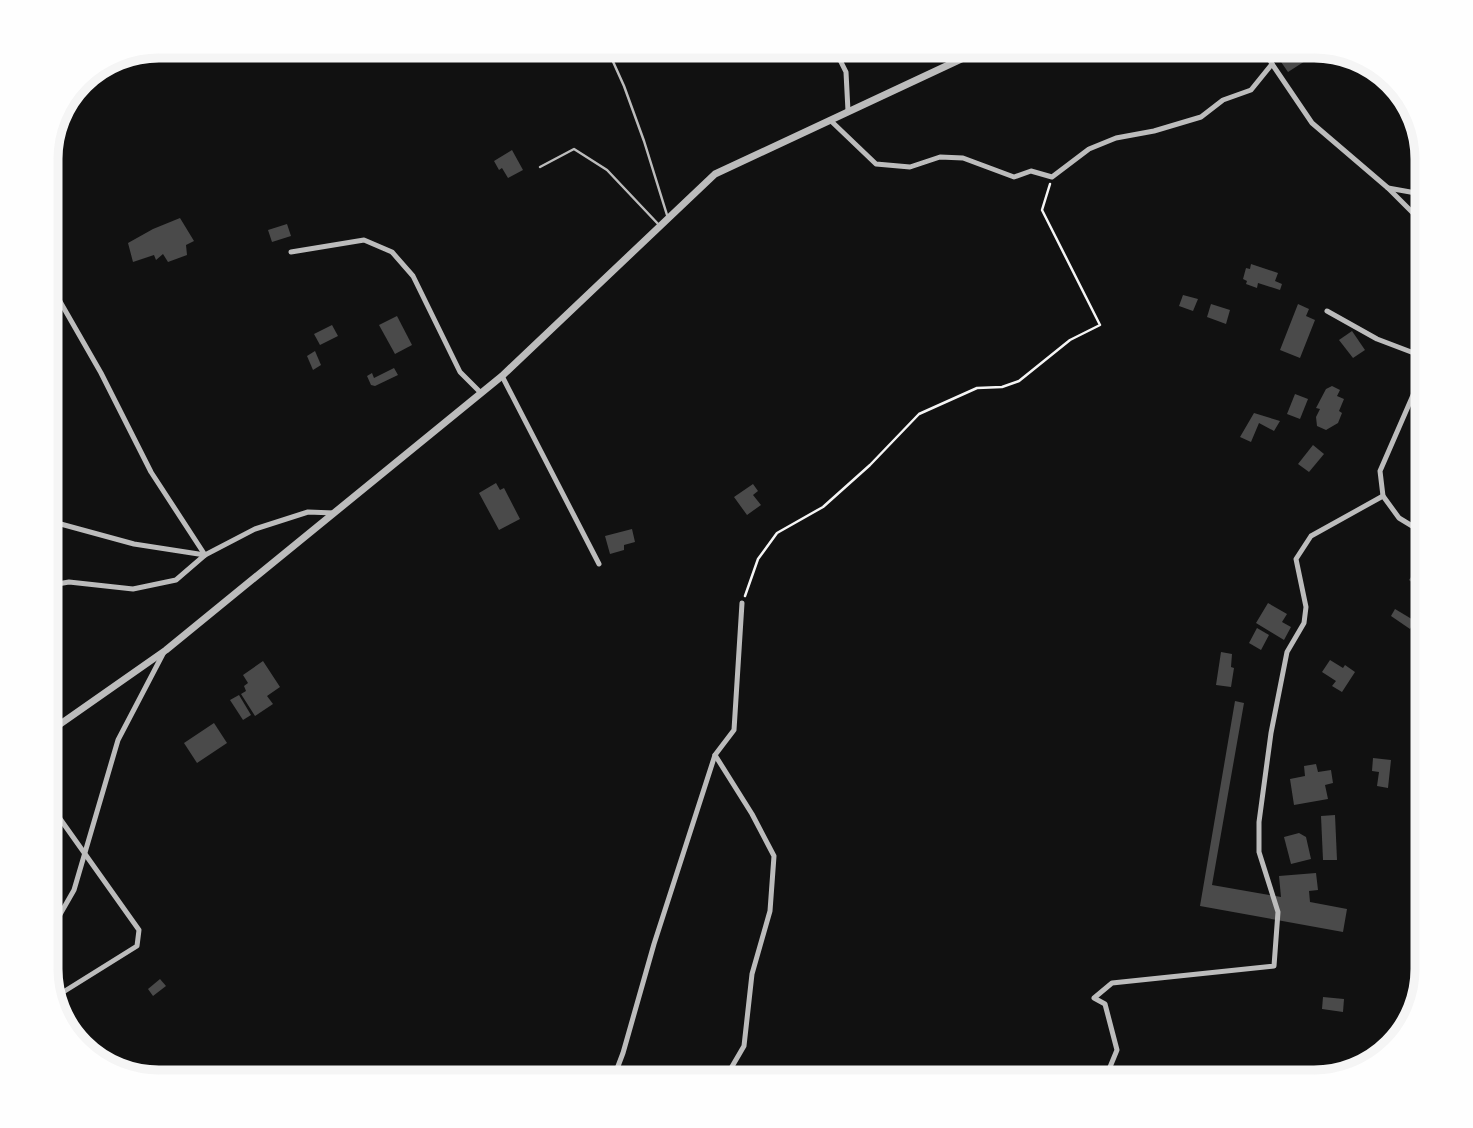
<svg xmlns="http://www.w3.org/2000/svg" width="1473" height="1128" viewBox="0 0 1473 1128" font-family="Lora,serif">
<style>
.building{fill:#4a4a4a}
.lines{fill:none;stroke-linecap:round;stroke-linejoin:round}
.path{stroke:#f5f5f5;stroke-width:2.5}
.service{stroke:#bcbcbc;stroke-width:2.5}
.minor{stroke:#bcbcbc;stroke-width:5}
.tertiary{stroke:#bcbcbc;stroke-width:7}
.rim{fill:none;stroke:#f5f5f5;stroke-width:9}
</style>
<rect width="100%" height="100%" fill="#111"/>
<!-- building -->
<g class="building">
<path d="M1270,46H1288L1291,50L1299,46H1314L1324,49L1288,72Z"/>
<path d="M512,150L523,170L508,178L502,168L499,170L494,161Z"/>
<path d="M180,218L194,241L186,245L187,255L168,262L163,254L156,260L154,255L133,262L128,243L153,229Z"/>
<path d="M287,224L291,236L272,242L268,230Z"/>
<path d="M1251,264L1278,273L1275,281L1282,284L1280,290L1258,283L1257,288L1246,284L1247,281L1243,279L1246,268L1250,269Z"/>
<path d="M1183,295L1198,299L1193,311L1179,306Z"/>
<path d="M1211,304L1230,310L1226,324L1207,317Z"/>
<path d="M1298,304L1309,309L1306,316L1315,320L1300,358L1280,350Z"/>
<path d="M397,316L412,345L395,354L379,325Z"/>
<path d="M332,325L338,336L320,345L314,334Z"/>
<path d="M1352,331L1365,350L1353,358L1339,340Z"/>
<path d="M315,351L321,365L313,370L307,356Z"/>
<path d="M394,368L398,375L375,386L371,385L367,376L372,373L374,378Z"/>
<path d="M1332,386L1340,390L1337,396L1344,399L1339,411L1342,413L1338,423L1326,430L1317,426L1316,417L1320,409L1316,408L1326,389Z"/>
<path d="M1295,394L1308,399L1300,419L1287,414Z"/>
<path d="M1254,413L1280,421L1274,431L1259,423L1251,442L1240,437Z"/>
<path d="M1313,445L1324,454L1309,472L1298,464Z"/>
<path d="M496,483L500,490L504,488L520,519L499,530L479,493Z"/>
<path d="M753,484L758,491L753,495L761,505L747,515L734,497Z"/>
<path d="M632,529L635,542L624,545V550L610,554L605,536Z"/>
<path d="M1420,564L1427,570V594L1409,580Z"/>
<path d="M1268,603L1287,614L1282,622L1291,627L1284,640L1256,623Z"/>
<path d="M1395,609L1415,621L1410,629L1391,616Z"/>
<path d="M1257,628L1269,635L1261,650L1249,643Z"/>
<path d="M1221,652L1232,654L1231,667L1234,668L1231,687L1216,685Z"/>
<path d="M1330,660L1343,668L1345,665L1355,672L1342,692L1332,686L1336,681L1322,672Z"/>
<path d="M263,661L280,687L267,696L273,704L255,716L241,694L246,691L244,686L248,683L243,675Z"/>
<path d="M239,695L251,715L243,720L230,700Z"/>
<path d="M1235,701L1244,703L1212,885L1281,897L1279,876L1316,873L1318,890L1309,891L1310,902L1347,909L1343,932L1200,906Z"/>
<path d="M214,723L227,743L197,763L184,743Z"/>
<path d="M1373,758L1391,760L1388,788L1377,786L1379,772L1372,771Z"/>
<path d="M1316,764L1318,772L1331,770L1333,783L1325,785L1328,799L1294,805L1290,779L1305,776L1304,766Z"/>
<path d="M1335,815L1337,860H1323L1321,816Z"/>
<path d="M1299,833L1306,837L1311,859L1291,864L1284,837Z"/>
<path d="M160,979L166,986L153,996L148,989Z"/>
<path d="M1323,997L1344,999L1343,1012L1322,1009Z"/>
<path d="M71,1016L81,1032L72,1037L60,1023Z"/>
</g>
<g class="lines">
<!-- path -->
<path class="path" d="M745,596L758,559L777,533L823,507L870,465L919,414L977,388L1002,387L1019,381L1070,340L1100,325L1042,210L1050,184"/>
<!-- service -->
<g class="service">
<path d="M606,46L624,86L644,141L667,215"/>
<path d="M540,167L574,149L607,170L660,226"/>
</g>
<!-- minor -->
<g class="minor">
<path d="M833,46L846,72L848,111"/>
<path d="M1262,46L1272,64L1312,123L1388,188L1427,227"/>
<path d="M830,120L876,164L910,167L940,157L963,158L1014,177L1031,171L1052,177L1089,149L1116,138L1154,131L1201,117L1223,100L1251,90L1272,64"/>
<path d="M1388,188L1427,195"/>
<path d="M291,252L364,240L392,252L413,276L460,372L480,392"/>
<path d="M1327,311L1377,339L1427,358"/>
<path d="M1427,363L1380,471L1383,496L1399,518L1427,535"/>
<path d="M502,376L599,564"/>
<path d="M46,520L134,544L205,555L255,529L308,512L334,513"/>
<path d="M46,586L69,582L133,589L176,580L205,555L151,472L101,373L46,277"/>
<path d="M715,755L752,814L774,856L770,911L752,974L744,1046L723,1082"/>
<path d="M46,799L139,930L137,946L52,999"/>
<path d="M46,939L74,890L118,740L164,652"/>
<path d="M612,1082L623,1053L654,944L715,755L734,730L742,603"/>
<path d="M1094,1082L1110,1067L1117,1050L1105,1004L1094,998L1112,983L1274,966L1278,912L1259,852V822L1271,733L1287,652L1304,623L1306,607L1296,559L1311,536L1383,496"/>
</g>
<!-- tertiary -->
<path class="tertiary" d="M46,734L166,650L502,376L715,174L989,46"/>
</g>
<!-- crop -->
<path d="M0 0H1473V1128H0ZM159 58H1314A101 101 0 0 1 1415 159V969A101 101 0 0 1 1314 1070H159A101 101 0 0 1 58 969V159A101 101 0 0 1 159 58Z" fill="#fefefe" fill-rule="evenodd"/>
<path class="rim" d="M159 58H1314A101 101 0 0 1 1415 159V969A101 101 0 0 1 1314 1070H159A101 101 0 0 1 58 969V159A101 101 0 0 1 159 58Z"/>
</svg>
